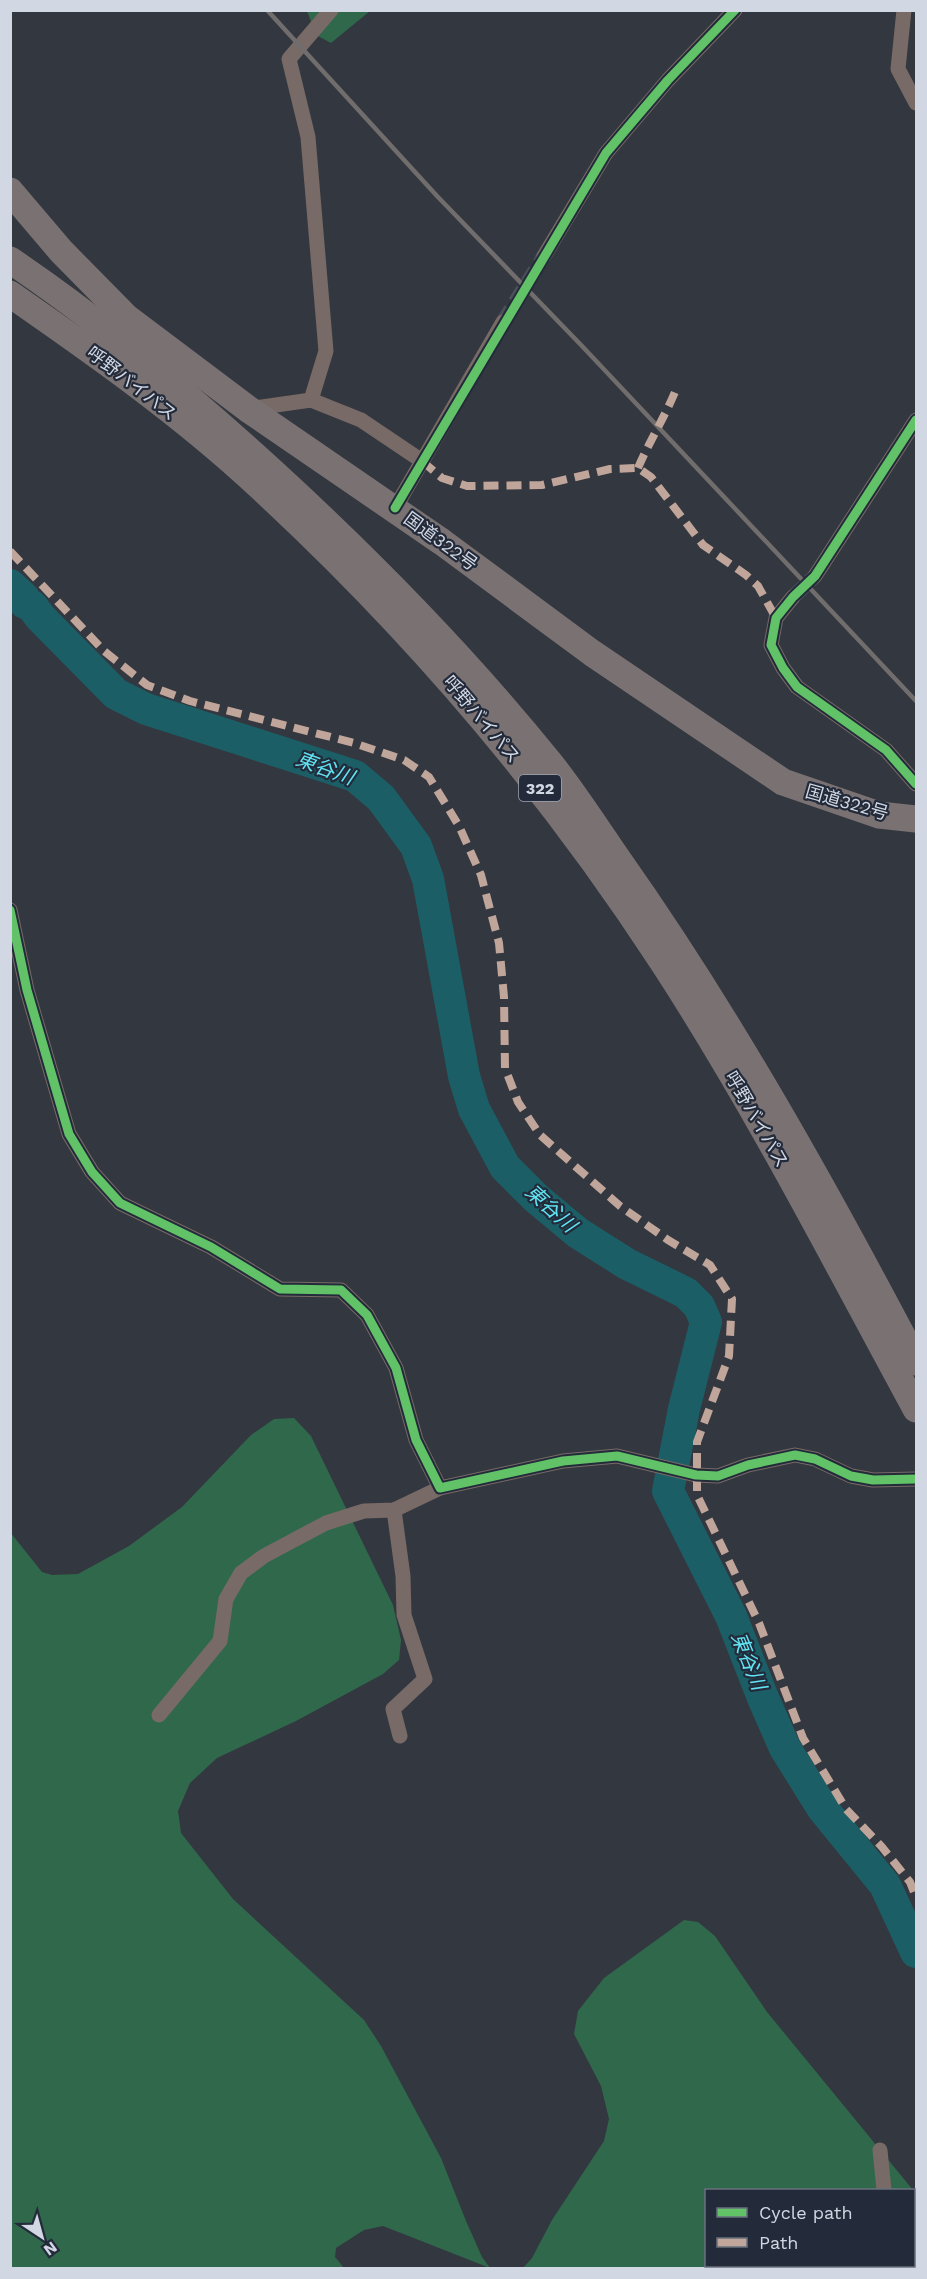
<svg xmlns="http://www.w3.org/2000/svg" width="927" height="2279" viewBox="0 0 927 2279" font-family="'Work Sans','Noto Sans JP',sans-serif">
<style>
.forest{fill:#30684c}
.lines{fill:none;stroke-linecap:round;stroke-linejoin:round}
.river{stroke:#1c5e66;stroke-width:32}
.street-tunnel{stroke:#4b4f58;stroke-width:15;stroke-dasharray:15 8;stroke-linecap:butt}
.street{stroke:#786a66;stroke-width:15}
.highway{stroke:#7a7272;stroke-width:27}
.rail{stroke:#726d6d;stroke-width:4.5}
.quiet{stroke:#c0a59a;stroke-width:8;stroke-dasharray:15 8;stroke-linecap:butt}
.cycleway-casing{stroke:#232b3b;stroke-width:13}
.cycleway{stroke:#61c268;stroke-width:9}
.labels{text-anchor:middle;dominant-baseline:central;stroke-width:4.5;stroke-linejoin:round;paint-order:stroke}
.shield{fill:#232b3b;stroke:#9ea4b1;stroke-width:1.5}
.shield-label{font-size:16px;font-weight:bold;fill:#d2d8e3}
.street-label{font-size:18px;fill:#d2d8e3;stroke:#232b3b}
.water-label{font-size:20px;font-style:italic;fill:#60e4f3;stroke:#232b3b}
</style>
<rect width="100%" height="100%" fill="#33373f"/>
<!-- forest -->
<g class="forest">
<path d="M307,11H370L331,43L316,35Z"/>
<path d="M294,1418L311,1436L393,1605L401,1640L399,1660L383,1674L296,1721L217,1758L190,1783L178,1811L181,1833L233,1899L364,2020L381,2046L441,2158L466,2221L482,2257L490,2268L383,2226L364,2230L336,2248L335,2257L344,2268H11L10,1532L42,1572L52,1575L78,1574L129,1546L182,1507L251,1435L274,1419Z"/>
<path d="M684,1920L698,1922L715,1936L767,2012L913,2190H706V2266H914V2192L916,2196V2268H523L532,2258L552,2220L604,2141L609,2119L601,2086L574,2034L578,2011L604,1978Z"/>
</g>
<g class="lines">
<!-- river -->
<path class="river" d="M10,585L24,598L25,603L32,606L40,617L116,694L146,709L355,776L381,798L416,846L428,879L464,1076L474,1109L505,1167L536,1198L578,1233L627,1264L686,1293L699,1306L706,1322L684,1409L668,1491L731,1616L763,1698L785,1748L823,1809L885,1885L916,1952"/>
<!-- street-tunnel -->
<g class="street-tunnel">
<path d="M503,322L544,256"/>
<path d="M793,597L815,576"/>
</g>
<!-- street -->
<g class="street">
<path d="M904,10L898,69L916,103"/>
<path d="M544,256L606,153L668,80L735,10"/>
<path d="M311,400L361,420L422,461"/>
<path d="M248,409L311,400L326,351L308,137L289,59L331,10"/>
<path d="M395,508L503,322"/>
<path d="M815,576L916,420"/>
<path d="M793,597L776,618L771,645L783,668L797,687L886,750L916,784"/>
<path d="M10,910L27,990L69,1134L92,1172L120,1203L211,1247L280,1289L341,1290L367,1315L396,1368L416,1440L440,1488L563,1461L617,1456L696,1475L718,1476L748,1465L795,1455L815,1459L851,1476L873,1480L916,1479"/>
<path d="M394,1510L403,1576L404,1615L425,1679L393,1709L400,1736"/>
<path d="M159,1715L220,1641L226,1599L241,1573L264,1556L326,1523L364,1511L394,1510L440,1488"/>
<path d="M880,2150L884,2190"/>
<path d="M890,2266V2268"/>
</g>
<!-- highway -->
<g class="highway">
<path d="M10,191L61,251L126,317L248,409L442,542L592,653L783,782L879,815L916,819"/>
<path d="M10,260C105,324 192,398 275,474C373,564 467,660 550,763C574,793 595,826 617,858C730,1018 825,1189 916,1362"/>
<path d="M10,294C95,353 183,415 259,486C413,628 550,788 664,964C757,1107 835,1260 916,1409"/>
</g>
<!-- rail -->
<path class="rail" d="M267,10L437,196L582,346L916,701"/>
<!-- quiet -->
<g class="quiet">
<path d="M422,461L442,478L467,486L542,485L610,469L638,468L651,477L703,545L746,575L758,586L776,618"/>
<path d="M638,468C650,440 666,415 677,387"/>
<path d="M10,551L104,651L147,685L190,701L354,743L404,760L429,777L459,826L481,875L499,943L504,997L505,1068L518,1102L540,1135L620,1206L668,1240L710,1265L732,1299L729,1356L697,1442V1495L759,1623L803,1738L846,1809L882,1847L910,1882L916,1897"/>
</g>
<!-- cycleway casing -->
<g class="cycleway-casing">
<g id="cycleway">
<path d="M916,420L815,576L793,597L776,618L771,645L783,668L797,687L886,750L916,784"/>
<path d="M395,508L606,153L668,80L735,10"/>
<path d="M10,910L27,990L69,1134L92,1172L120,1203L211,1247L280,1289L341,1290L367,1315L396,1368L416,1440L440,1488L563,1461L617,1456L696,1475L718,1476L748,1465L795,1455L815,1459L851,1476L873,1480L916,1479"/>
</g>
</g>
<!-- cycleway -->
<use href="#cycleway" class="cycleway"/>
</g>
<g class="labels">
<!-- shield labels -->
<rect class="shield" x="519" y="775" width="42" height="26" rx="4.5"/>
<g class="shield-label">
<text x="540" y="788">322</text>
</g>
<!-- street labels -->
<g class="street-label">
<text transform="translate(132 383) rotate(38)">呼野バイパス</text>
<text transform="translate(441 541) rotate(36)">国道322号</text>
<text transform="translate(482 719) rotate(50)">呼野バイパス</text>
<text transform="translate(847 802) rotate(16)">国道322号</text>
<text transform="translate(757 1119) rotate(60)">呼野バイパス</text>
</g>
<!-- water labels -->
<g class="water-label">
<text transform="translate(325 768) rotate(20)">東谷川</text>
<text transform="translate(551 1208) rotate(42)">東谷川</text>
<text transform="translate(749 1661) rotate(68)">東谷川</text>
</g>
</g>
<!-- border -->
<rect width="927" height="2279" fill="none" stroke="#d2d8e3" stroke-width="24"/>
<!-- legend -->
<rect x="705" y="2189" width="210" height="78" fill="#232b3b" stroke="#69707e" stroke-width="1.5"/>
<rect x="717" y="2208" width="30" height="9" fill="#61c268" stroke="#69707e" stroke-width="1.5"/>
<text x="759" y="2219" font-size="18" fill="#d2d8e3">Cycle path</text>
<rect x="717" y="2238" width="30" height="9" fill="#c0a59a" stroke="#69707e" stroke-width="1.5"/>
<text x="759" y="2249" font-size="18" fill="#d2d8e3">Path</text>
<!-- north arrow -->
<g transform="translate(42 2237) rotate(144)" stroke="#232b3b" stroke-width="4.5" paint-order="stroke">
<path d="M0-4.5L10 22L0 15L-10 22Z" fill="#d2d8e3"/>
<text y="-9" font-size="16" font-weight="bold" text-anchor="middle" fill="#d2d8e3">N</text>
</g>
</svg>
